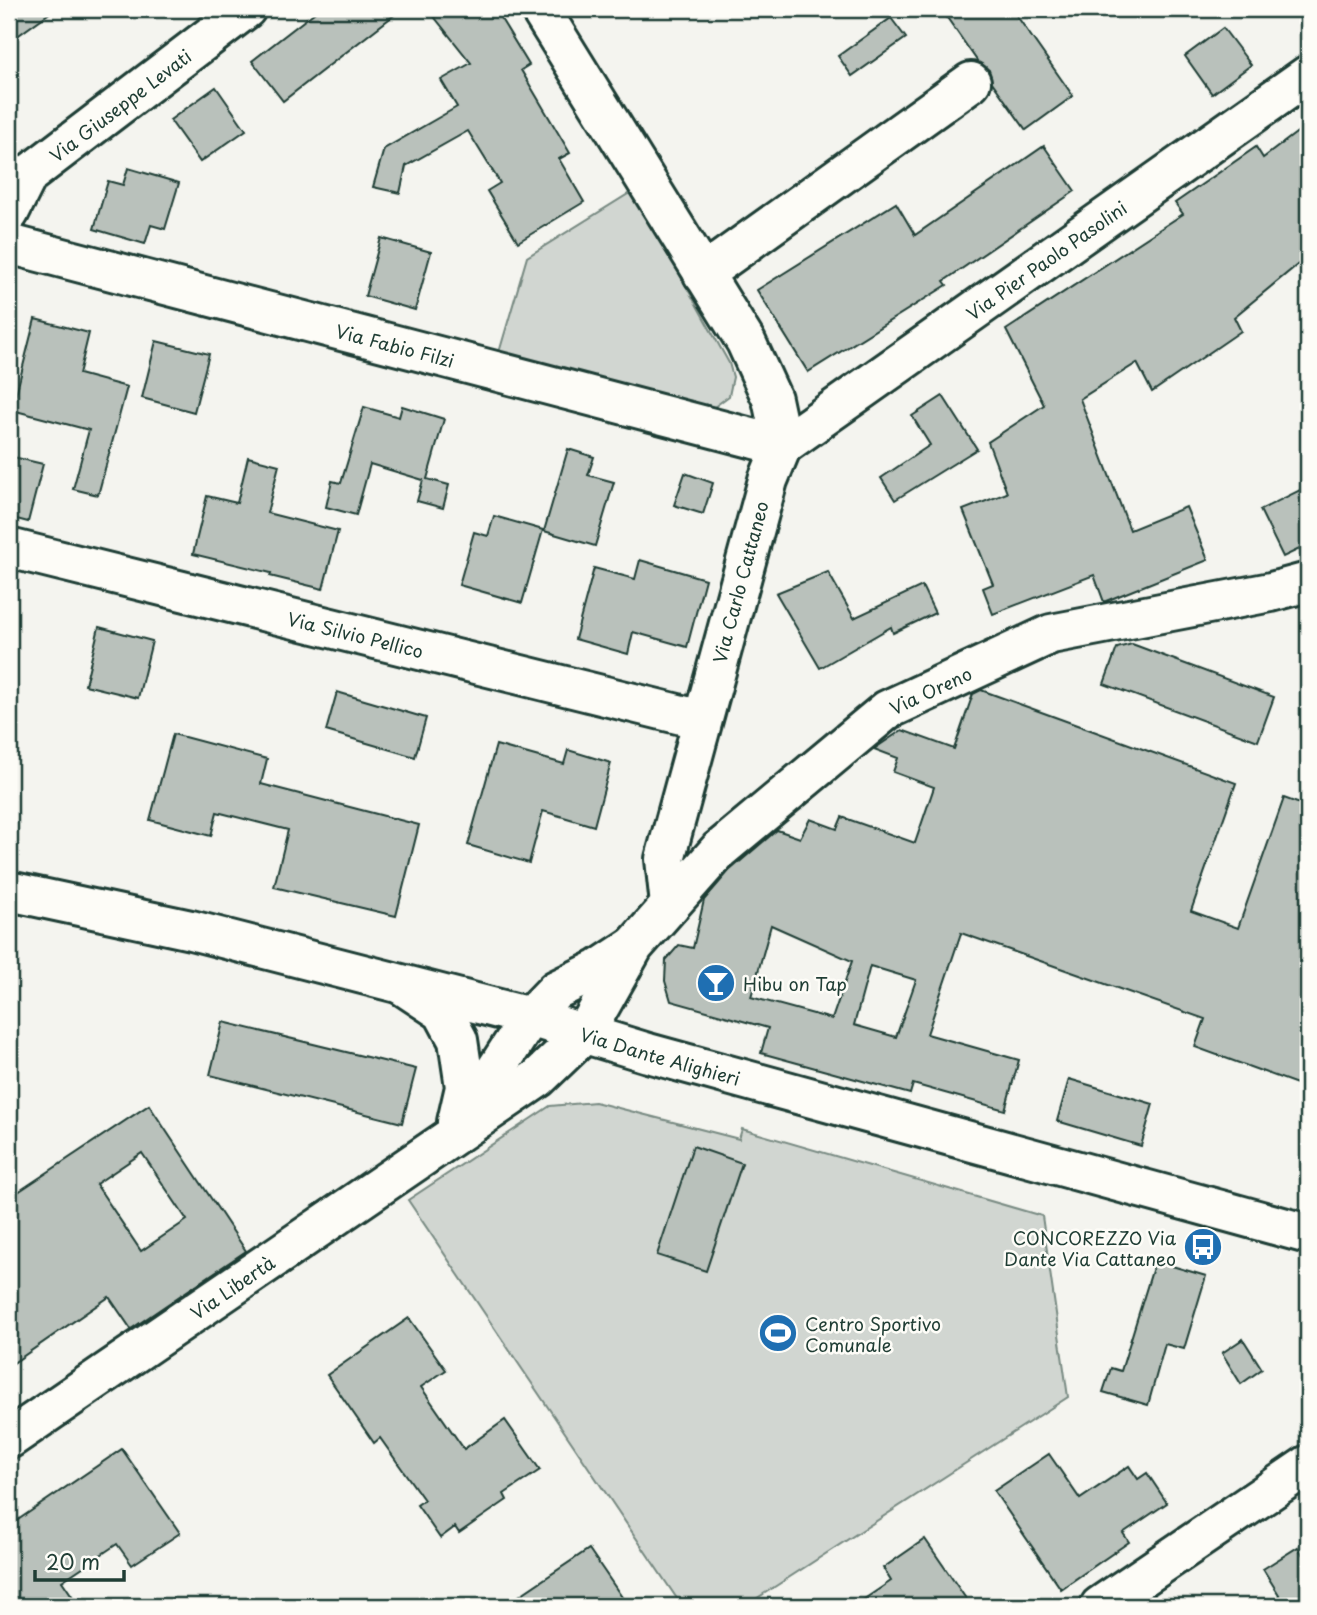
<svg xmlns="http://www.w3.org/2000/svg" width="1317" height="1615" viewBox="0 0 1317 1615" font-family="'Playpen Sans',sans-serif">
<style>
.green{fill:#d1d6d1;stroke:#788a82;stroke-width:2}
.building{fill:#b9c1bb;stroke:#1f3d34;stroke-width:2;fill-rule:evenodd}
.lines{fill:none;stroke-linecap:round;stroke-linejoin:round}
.minor-casing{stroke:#1f3d34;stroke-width:44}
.major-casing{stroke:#1f3d34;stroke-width:44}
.minor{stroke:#fdfcf7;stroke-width:38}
.major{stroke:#fdfcf7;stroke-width:38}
.labels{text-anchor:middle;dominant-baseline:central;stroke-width:5;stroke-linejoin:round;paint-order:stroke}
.street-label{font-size:18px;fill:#1f3d34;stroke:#fdfcf7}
.poi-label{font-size:18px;fill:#1f3d34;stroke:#fdfcf7;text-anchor:start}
</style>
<rect width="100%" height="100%" fill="#f4f4ef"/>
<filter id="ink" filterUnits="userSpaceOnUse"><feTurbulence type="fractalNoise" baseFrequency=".0143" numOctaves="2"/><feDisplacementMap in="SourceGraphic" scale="14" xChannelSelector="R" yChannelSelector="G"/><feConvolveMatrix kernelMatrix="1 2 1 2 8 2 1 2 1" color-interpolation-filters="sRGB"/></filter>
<g filter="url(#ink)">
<!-- green -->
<g class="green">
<path d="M633,191L729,363L733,377L729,396L706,413L498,356L527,257Z"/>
<path d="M595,1102L739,1139L742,1129L1042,1216L1068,1397L745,1606H682L408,1200L550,1106Z"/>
</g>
<!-- building -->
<g class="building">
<path d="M9,9H55L9,42Z"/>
<path d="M319,9H402L283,101L252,61Z"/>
<path d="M428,9H495L529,65L521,70L570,153L559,159L584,202L518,242L487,191L500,183L468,131L406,166L400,193L373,187L384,149L457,107L441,80L471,63Z"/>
<path d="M941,9H1012L1073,96L1026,130L992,82L989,70L978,62Z"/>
<path d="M891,18L906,38L852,76L838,56Z"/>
<path d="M1223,28L1251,65L1212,94L1185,56Z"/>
<path d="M216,87L246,130L200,162L170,120Z"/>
<path d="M1308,124V256L1234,317L1241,331L1152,392L1137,363L1080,399L1130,530L1186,507L1208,560L1106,601L1104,602L1094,575L993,614L983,588L993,584L963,510L1007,493L988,442L1044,405L1006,330L1183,214L1175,203L1256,147L1263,158Z"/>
<path d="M1044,146L1075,191L944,281L947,285L808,372L757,290L896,203L915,235Z"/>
<path d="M128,168L179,183L165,229L151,225L145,244L94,229L108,181L123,185Z"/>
<path d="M381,238L431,252L415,310L365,296Z"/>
<path d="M35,319L89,333L79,374L127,387L98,495L73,489L89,430L12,410Z"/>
<path d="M156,341L209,354L194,412L142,398Z"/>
<path d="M943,396L977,449L895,500L881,478L930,445L912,416Z"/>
<path d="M402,406L444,419L427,479L449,485L443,508L417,501L423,480L370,464L356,515L326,507L332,481L341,483L364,407L399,417Z"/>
<path d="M568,449L594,457L588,475L614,482L595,546L544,531Z"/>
<path d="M9,456L43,464L28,522L9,517Z"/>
<path d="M248,457L279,465L267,513L338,531L323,589L270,576L271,573L193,554L207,496L237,503Z"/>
<path d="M685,473L713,483L703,514L674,505Z"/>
<path d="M1308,486V545L1283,557L1260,510Z"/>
<path d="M494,516L543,530L522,603L459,585L474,532L488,536Z"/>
<path d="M640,560L705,579L687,647L633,632L628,654L575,639L594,568L635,579Z"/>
<path d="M828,572L854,618L922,586L935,613L893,633L891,627L820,668L776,593Z"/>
<path d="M99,627L152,641L138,698L85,685Z"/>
<path d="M1132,644L1274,697L1258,741L1104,684L1117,648Z"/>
<path d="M981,690L1236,783L1191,911L1238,928L1284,798L1308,807V1088L1195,1047L1205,1019L961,933L927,1034L1019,1060L1005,1110L913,1084L910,1094L761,1053L768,1028L671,1001L665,981L666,960L679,945L693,948L704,900L729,871L777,830L800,838L810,819L837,829L842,817L915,843L934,787L893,772L898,758L874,749L902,730L954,749L973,694ZM771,925L852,961L832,1019L751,997ZM870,966L916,980L896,1037L854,1025Z"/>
<path d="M337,692L426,718L415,757L326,731Z"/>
<path d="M173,734L267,759L261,784L419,825L396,916L274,887L288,830L217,812L211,836L150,820Z"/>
<path d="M496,745L564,764L568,750L611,763L594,826L543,811L529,863L468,845Z"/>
<path d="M223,1022L416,1069L402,1123L210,1075Z"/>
<path d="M1069,1079L1153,1104L1141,1146L1057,1121Z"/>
<path d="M149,1105L246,1251L131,1329L109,1297L9,1366V1198ZM142,1153L187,1220L141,1251L96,1184Z"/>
<path d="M693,1146L742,1163L706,1271L657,1255Z"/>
<path d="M1155,1261L1206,1276L1184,1349L1165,1344L1148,1405L1103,1392L1111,1368L1121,1371Z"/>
<path d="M409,1318L446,1370L421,1387L464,1449L505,1420L540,1470L504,1494L507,1500L459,1533L455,1527L440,1538L417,1505L424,1500L380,1438L374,1443L327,1375Z"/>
<path d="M1243,1339L1262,1369L1241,1384L1222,1353Z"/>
<path d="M122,1449L180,1533L132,1565L117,1544L62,1581L79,1606H9V1526Z"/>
<path d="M1049,1454L1080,1499L1129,1466L1138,1479L1147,1473L1167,1503L1123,1533L1129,1542L1061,1589L994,1491Z"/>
<path d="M925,1539L971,1606H854L891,1581L883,1568Z"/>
<path d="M1298,1547L1308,1564V1606H1286L1263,1569Z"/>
<path d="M589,1549L628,1606H504Z"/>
</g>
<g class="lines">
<!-- minor casing -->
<g class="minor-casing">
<g id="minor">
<path d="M540,9L746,342L772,399L782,446L768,480L665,859L670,905"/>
<path id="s1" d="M9,213L28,175L246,9"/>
<path id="s2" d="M9,244L782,446L1308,75"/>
<path d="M703,274L971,82"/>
<path id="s3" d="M9,548L702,720"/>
<path d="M402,985L443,1012L458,1040L465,1087L457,1122"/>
<path d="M463,1121L530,1017L556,990L599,969L631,948"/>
<path id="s4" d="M9,1439L538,1078L585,1033L634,946L719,850L887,710L1051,634L1271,592L1308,582"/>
<path d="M1100,1606L1308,1465"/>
</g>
</g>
<!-- major casing -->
<g class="major-casing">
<g id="major">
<path id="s5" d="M9,891L191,930L530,1017L648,1053L1308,1234"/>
</g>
</g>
<!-- minor -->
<use href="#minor" class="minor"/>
<!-- major -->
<use href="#major" class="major"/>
</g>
</g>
<!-- icons -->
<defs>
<g id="bar-disc" transform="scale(2.0125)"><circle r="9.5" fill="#1f6fb2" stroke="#fdfcf7"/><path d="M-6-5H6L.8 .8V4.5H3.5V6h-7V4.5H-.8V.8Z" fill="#fff"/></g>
<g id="bus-disc" transform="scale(2.0125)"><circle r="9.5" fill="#1f6fb2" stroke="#fdfcf7"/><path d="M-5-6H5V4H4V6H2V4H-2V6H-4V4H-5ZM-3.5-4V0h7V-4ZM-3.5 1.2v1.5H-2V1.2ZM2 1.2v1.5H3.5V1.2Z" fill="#fff"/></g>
<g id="stadium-disc" transform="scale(2.0125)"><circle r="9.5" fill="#1f6fb2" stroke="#fdfcf7"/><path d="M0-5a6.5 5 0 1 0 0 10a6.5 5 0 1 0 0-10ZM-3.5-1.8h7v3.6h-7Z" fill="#fff"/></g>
</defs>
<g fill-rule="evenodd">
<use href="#bar-disc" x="716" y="983"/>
<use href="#bus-disc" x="1203" y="1247"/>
<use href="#stadium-disc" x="778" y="1333"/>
</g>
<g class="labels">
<!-- street labels -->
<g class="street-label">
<text stroke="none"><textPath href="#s1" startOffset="158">Via Giuseppe Levati</textPath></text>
<text stroke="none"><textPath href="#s2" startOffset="1122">Via Pier Paolo Pasolini</textPath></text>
<text stroke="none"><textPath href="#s2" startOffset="399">Via Fabio Filzi</textPath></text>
<text transform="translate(740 582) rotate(-75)">Via Carlo Cattaneo</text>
<text stroke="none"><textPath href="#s3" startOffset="357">Via Silvio Pellico</textPath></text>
<text stroke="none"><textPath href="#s4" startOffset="1200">Via Oreno</textPath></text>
<text stroke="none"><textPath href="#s5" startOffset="672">Via Dante Alighieri</textPath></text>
<text stroke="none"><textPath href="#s4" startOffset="270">Via Libertà</textPath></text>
</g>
<!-- poi labels -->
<g class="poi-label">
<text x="743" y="983">Hibu on Tap</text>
<text x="1176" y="1237" text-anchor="end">CONCOREZZO Via<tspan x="1176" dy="21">Dante Via Cattaneo</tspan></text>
<text x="805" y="1323">Centro Sportivo<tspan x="805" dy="21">Comunale</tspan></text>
</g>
</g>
<!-- margin -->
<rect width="1317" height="1615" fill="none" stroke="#fdfcf7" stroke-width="35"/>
<rect x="18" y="18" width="1282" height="1580" fill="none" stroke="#1f3d34" stroke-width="2.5" filter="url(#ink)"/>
<!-- scale -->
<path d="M35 1570v10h89v-10" fill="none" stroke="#1f3d34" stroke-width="3.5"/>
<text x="46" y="1570" font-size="21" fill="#1f3d34" stroke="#fdfcf7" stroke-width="5" paint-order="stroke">20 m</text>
</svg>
